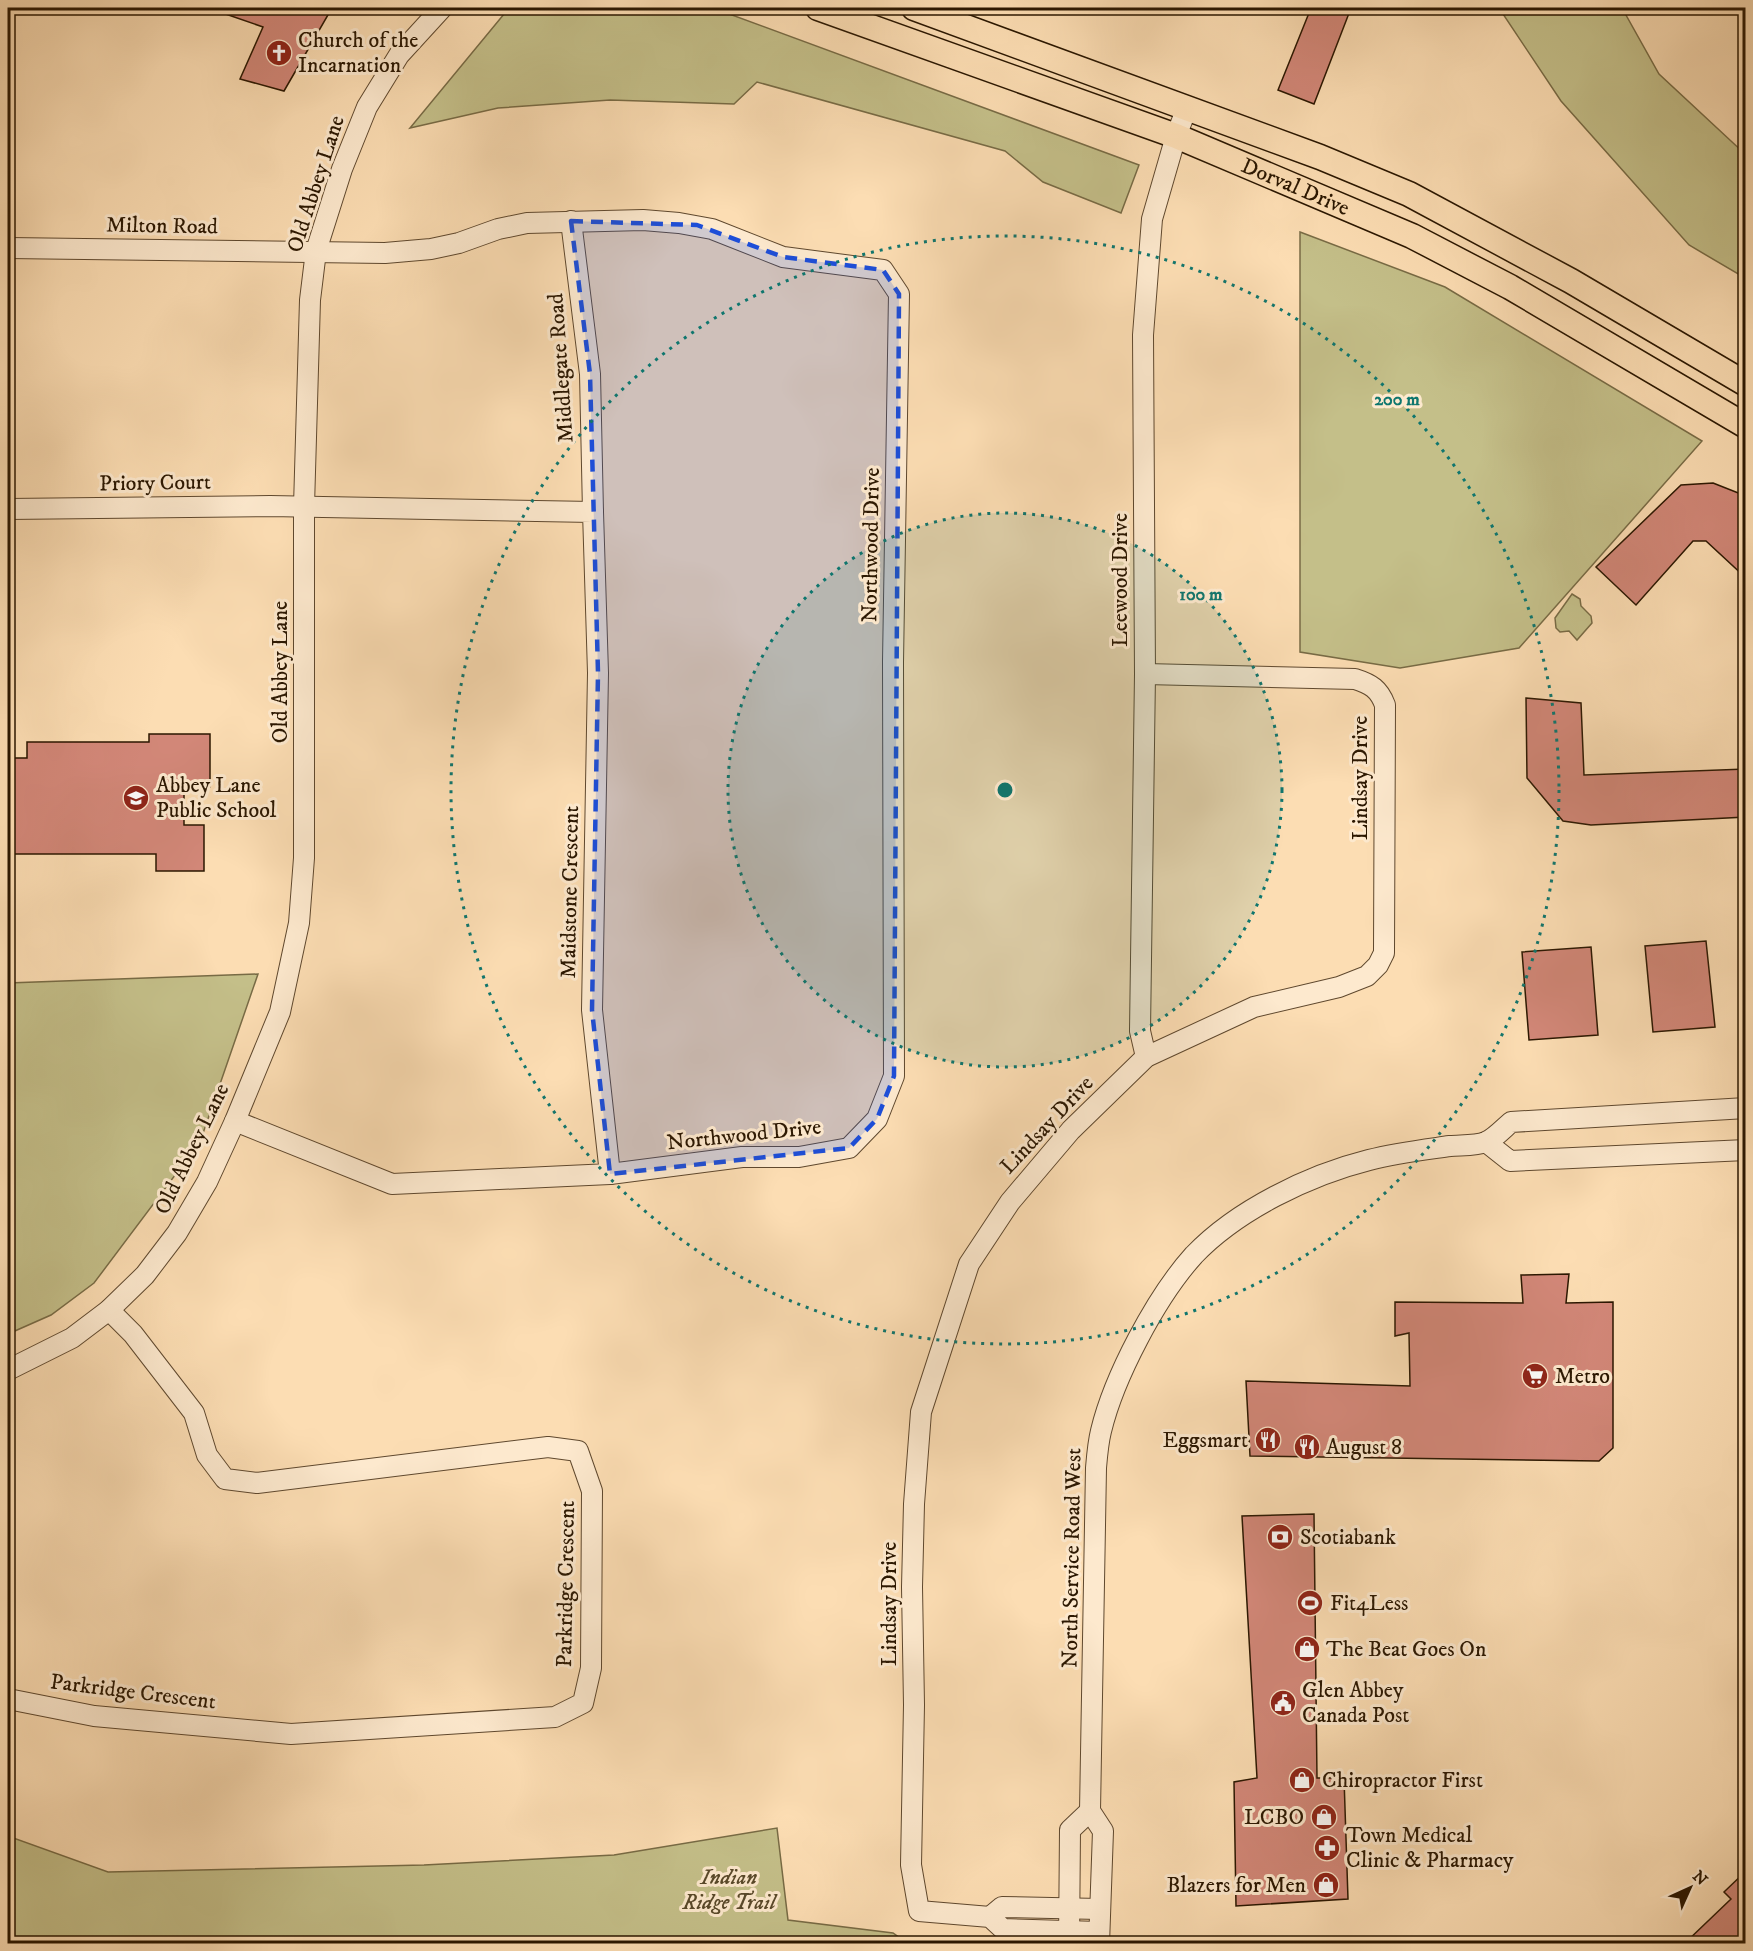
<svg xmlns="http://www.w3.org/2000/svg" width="1753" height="1951" viewBox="0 0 1753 1951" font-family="'IM FELL DW Pica',serif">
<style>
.green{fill:#c4bf89;stroke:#786b45;stroke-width:1.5}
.building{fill:#d28778;stroke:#2b1701;stroke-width:1.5}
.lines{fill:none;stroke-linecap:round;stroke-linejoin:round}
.minor-casing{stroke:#5f482e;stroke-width:22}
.major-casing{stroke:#2b1701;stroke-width:27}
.minor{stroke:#fde9ce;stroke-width:20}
.major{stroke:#fcddb3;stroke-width:24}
.marked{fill:#1d4ed8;fill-opacity:0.2;stroke:#1d4ed8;stroke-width:4.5;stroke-dasharray:12 8;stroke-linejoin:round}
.ring{fill:none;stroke:#0f766e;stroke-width:3;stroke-dasharray:3 6}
.labels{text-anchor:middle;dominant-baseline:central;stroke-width:6;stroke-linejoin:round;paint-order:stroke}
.poi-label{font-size:22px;fill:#2b1701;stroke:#fde9ce;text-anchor:start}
.street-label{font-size:22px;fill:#2b1701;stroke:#fde9ce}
.park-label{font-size:22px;font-style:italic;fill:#59492a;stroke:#fde9ce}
.centre{fill:#0f766e;stroke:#fde9ce;stroke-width:3}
.ring-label{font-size:18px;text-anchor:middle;font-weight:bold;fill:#0f766e;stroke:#fde9ce;stroke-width:6;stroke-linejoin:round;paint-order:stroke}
</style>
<rect width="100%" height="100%" fill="#fcddb3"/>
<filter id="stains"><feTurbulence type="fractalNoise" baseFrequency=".00333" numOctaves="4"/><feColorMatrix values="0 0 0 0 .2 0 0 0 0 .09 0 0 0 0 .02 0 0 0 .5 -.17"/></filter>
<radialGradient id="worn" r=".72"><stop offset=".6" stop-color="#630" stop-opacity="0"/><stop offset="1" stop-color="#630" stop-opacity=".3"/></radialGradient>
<!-- green -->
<g class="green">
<path d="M509,8H713L1139,165L1121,213L1043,182L1005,151L757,82L734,104L610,100L498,108L410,128Z"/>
<path d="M1499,8H1622L1659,74L1745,154V278L1689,245L1561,101Z"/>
<path d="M1300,232L1445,287L1702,441L1519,648L1400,668L1300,652Z"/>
<path d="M1572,594L1580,599L1581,606L1591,616L1592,623L1577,640L1569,631L1560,632L1556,628L1555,618Z"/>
<path d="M258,974L200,1142L94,1283L51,1315L8,1334V983Z"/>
<path d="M777,1828L788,1920L893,1933L907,1943H8V1836L108,1872L424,1865L614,1855Z"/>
</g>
<!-- building -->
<g class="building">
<path d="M215,8H332L284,91L240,79L263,27L214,10Z"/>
<path d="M1311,8H1351L1314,104L1278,90Z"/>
<path d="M1713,483L1746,496V578L1706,541H1693L1636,605L1596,567L1681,485Z"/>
<path d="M1526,698L1581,703L1584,775L1746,769V817L1591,825L1563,821L1527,778Z"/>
<path d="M149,734H210V787H184V825H204V871H156V854H8V758H27V742H149Z"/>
<path d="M1706,941L1715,1027L1653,1032L1645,946Z"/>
<path d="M1591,947L1598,1035L1529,1040L1522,952Z"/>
<path d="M1569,1274L1566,1303L1613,1302V1448L1599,1461L1250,1456L1246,1381L1410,1386L1409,1333L1395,1336V1302L1523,1303L1521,1275Z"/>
<path d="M1314,1514L1317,1778H1344L1348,1899L1236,1906L1234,1782L1257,1778L1242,1516Z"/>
<path d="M1746,1871V1944H1684L1731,1899L1724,1892Z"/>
</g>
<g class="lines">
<!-- minor casing -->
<g class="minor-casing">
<g id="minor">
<path d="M571,221L590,374L593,512"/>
<path d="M8,248L385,253L431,249L459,243L498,229L527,223L643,220L679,223L712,229L783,257L883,270L899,294L893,662L894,1076L877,1119L849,1148L799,1157H742L610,1174"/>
<path d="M8,509L270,506L593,512L598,673L592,1010L610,1174L392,1184L235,1121"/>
<path d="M1146,1057L1140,1031L1145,674L1143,335L1152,219L1176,136L1187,108"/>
<path d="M1486,1142L1510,1161L1746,1150"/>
<path d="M8,1370L72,1338L109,1310L145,1275L177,1233L207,1182L235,1121L280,1012L299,923L304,858V506L310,300L316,251L342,169L367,107L399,55L442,8"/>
<path d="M8,1699L94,1716L291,1734L555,1717L583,1703L591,1668L592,1491L578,1451L548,1447L257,1483L225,1479L207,1455L194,1413L133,1334L109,1310"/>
<path d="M990,1917L1002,1907L1100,1909"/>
<path d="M1099,1932L1003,1929L990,1917L919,1911L911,1865L914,1705L912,1587L914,1504L921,1412L969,1264L1010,1202L1071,1130L1146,1057L1254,1007L1339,987L1367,976L1378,965L1384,953L1385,705C1379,689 1371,684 1355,679L1145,674"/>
<path d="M1069,1944L1070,1830L1090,1811"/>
<path d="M1099,1944L1103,1831L1090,1811L1096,1468C1097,1456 1098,1443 1101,1431C1114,1377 1156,1297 1194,1255C1237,1210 1309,1175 1369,1160C1396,1153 1422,1150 1450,1146C1461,1145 1476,1146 1486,1142C1495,1138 1504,1128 1511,1122L1746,1108"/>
</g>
</g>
<!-- major casing -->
<g class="major-casing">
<g id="major">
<path id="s1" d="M818,8L1176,136L1412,236L1510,287L1746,426"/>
<path d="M914,8L1320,157L1409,194L1571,281L1746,384"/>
</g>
</g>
<!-- minor -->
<use href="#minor" class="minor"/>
<!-- major -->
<use href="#major" class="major"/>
</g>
<!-- marked area -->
<path class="marked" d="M571,221L697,225L783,257L883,270L899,294L894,1076L877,1119L849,1148L610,1174L592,1010L598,673L590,374Z"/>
<!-- distance rings -->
<circle cx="1005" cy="790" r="277" fill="#0f766e" fill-opacity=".12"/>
<g class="ring">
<circle cx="1005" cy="790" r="277"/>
<circle cx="1005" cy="790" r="554"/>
</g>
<!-- icons -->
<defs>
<g id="church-disc" transform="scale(1.35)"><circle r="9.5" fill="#8f2418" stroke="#fde9ce"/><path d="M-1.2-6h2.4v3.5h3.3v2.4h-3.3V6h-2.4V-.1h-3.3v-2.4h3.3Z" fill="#fff"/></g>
<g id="school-disc" transform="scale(1.35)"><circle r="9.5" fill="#8f2418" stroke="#fde9ce"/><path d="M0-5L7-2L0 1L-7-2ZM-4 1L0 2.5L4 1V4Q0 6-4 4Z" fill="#fff"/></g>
<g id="supermarket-disc" transform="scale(1.35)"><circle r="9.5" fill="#8f2418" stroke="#fde9ce"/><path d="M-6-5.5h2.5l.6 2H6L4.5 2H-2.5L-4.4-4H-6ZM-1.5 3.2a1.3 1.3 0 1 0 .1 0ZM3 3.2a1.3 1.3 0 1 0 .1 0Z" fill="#fff"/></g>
<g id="restaurant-disc" transform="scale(1.35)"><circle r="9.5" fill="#8f2418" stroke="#fde9ce"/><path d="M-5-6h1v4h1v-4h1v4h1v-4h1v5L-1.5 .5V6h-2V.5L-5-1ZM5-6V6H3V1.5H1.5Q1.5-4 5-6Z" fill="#fff"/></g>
<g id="bank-disc" transform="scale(1.35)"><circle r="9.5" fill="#8f2418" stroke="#fde9ce"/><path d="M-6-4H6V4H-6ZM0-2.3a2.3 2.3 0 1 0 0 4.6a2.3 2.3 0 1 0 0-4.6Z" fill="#fff"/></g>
<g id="stadium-disc" transform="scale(1.35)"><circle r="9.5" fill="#8f2418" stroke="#fde9ce"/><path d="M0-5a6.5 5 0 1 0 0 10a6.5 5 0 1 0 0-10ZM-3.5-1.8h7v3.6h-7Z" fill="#fff"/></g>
<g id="shop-disc" transform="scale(1.35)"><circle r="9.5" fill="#8f2418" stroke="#fde9ce"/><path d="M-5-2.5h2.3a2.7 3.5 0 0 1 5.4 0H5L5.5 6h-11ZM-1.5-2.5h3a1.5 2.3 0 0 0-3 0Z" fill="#fff"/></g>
<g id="civic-disc" transform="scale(1.35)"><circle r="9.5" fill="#8f2418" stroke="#fde9ce"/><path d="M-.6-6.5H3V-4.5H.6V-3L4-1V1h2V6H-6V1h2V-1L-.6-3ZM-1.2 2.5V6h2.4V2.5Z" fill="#fff"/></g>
<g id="pharmacy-disc" transform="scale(1.35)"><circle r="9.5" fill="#8f2418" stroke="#fde9ce"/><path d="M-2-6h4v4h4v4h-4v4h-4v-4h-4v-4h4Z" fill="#fff"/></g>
</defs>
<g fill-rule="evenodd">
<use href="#church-disc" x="279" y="53"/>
<use href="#school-disc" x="136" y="798"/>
<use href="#supermarket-disc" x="1535" y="1376"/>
<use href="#restaurant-disc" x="1268" y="1440"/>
<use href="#restaurant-disc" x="1307" y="1447"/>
<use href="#bank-disc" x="1280" y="1537"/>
<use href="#stadium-disc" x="1310" y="1603"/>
<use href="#shop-disc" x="1307" y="1649"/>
<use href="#civic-disc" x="1283" y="1703"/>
<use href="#shop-disc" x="1302" y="1780"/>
<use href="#shop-disc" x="1324" y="1817"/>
<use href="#pharmacy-disc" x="1327" y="1848"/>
<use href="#shop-disc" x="1326" y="1885"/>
</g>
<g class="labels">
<!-- poi labels -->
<g class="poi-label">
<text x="298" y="40">Church of the<tspan x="298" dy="25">Incarnation</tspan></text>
<text x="156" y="785">Abbey Lane<tspan x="156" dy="25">Public School</tspan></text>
<text x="1555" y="1376">Metro</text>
<text x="1248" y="1440" text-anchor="end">Eggsmart</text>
<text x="1326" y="1447">August 8</text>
<text x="1300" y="1537">Scotiabank</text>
<text x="1330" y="1603">Fit4Less</text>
<text x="1326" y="1649">The Beat Goes On</text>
<text x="1302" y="1690">Glen Abbey<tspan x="1302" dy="25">Canada Post</tspan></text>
<text x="1322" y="1780">Chiropractor First</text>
<text x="1304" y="1817" text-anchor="end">LCBO</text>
<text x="1346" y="1835">Town Medical<tspan x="1346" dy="25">Clinic &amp; Pharmacy</tspan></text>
<text x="1306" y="1885" text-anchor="end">Blazers for Men</text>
</g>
<!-- street labels -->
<g class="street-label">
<text transform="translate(316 184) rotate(-72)">Old Abbey Lane</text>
<text stroke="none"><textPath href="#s1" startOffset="510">Dorval Drive</textPath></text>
<text transform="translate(162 226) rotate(1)">Milton Road</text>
<text transform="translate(561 368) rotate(-94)">Middlegate Road</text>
<text transform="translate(155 483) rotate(-1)">Priory Court</text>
<text transform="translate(871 545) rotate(-89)">Northwood Drive</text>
<text transform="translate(1120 580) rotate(-90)">Leewood Drive</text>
<text transform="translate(280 672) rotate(-90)">Old Abbey Lane</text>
<text transform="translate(1360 778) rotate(-90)">Lindsay Drive</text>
<text transform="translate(570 892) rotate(-89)">Maidstone Crescent</text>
<text transform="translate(1047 1125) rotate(-47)">Lindsay Drive</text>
<text transform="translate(744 1135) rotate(-6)">Northwood Drive</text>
<text transform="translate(192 1149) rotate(-64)">Old Abbey Lane</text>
<text transform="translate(1072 1558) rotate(-89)">North Service Road West</text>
<text transform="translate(566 1584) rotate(-89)">Parkridge Crescent</text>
<text transform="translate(889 1604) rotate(-90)">Lindsay Drive</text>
<text transform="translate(133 1692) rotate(7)">Parkridge Crescent</text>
</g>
<!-- park labels -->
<g class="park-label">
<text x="729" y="1877">Indian<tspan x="729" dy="25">Ridge Trail</tspan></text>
</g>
</g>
<circle cx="1005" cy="790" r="9" class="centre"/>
<g class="ring-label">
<text x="1397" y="405">200 m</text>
<text x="1201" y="600">100 m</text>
</g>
<!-- margin -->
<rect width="1753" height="1951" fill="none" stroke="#fcddb3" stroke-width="30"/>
<rect x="9" y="9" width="1735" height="1933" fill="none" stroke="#2b1701" stroke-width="3"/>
<rect x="15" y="15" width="1723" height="1921" fill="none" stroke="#2b1701" stroke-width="1.5"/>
<!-- north arrow -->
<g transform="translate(1690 1888) rotate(45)" stroke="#fde9ce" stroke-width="4.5" paint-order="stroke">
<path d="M0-4.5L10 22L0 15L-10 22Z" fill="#2b1701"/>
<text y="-9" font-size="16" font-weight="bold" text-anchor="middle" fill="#2b1701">N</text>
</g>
<rect width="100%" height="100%" filter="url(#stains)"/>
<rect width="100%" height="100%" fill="url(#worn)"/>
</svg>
